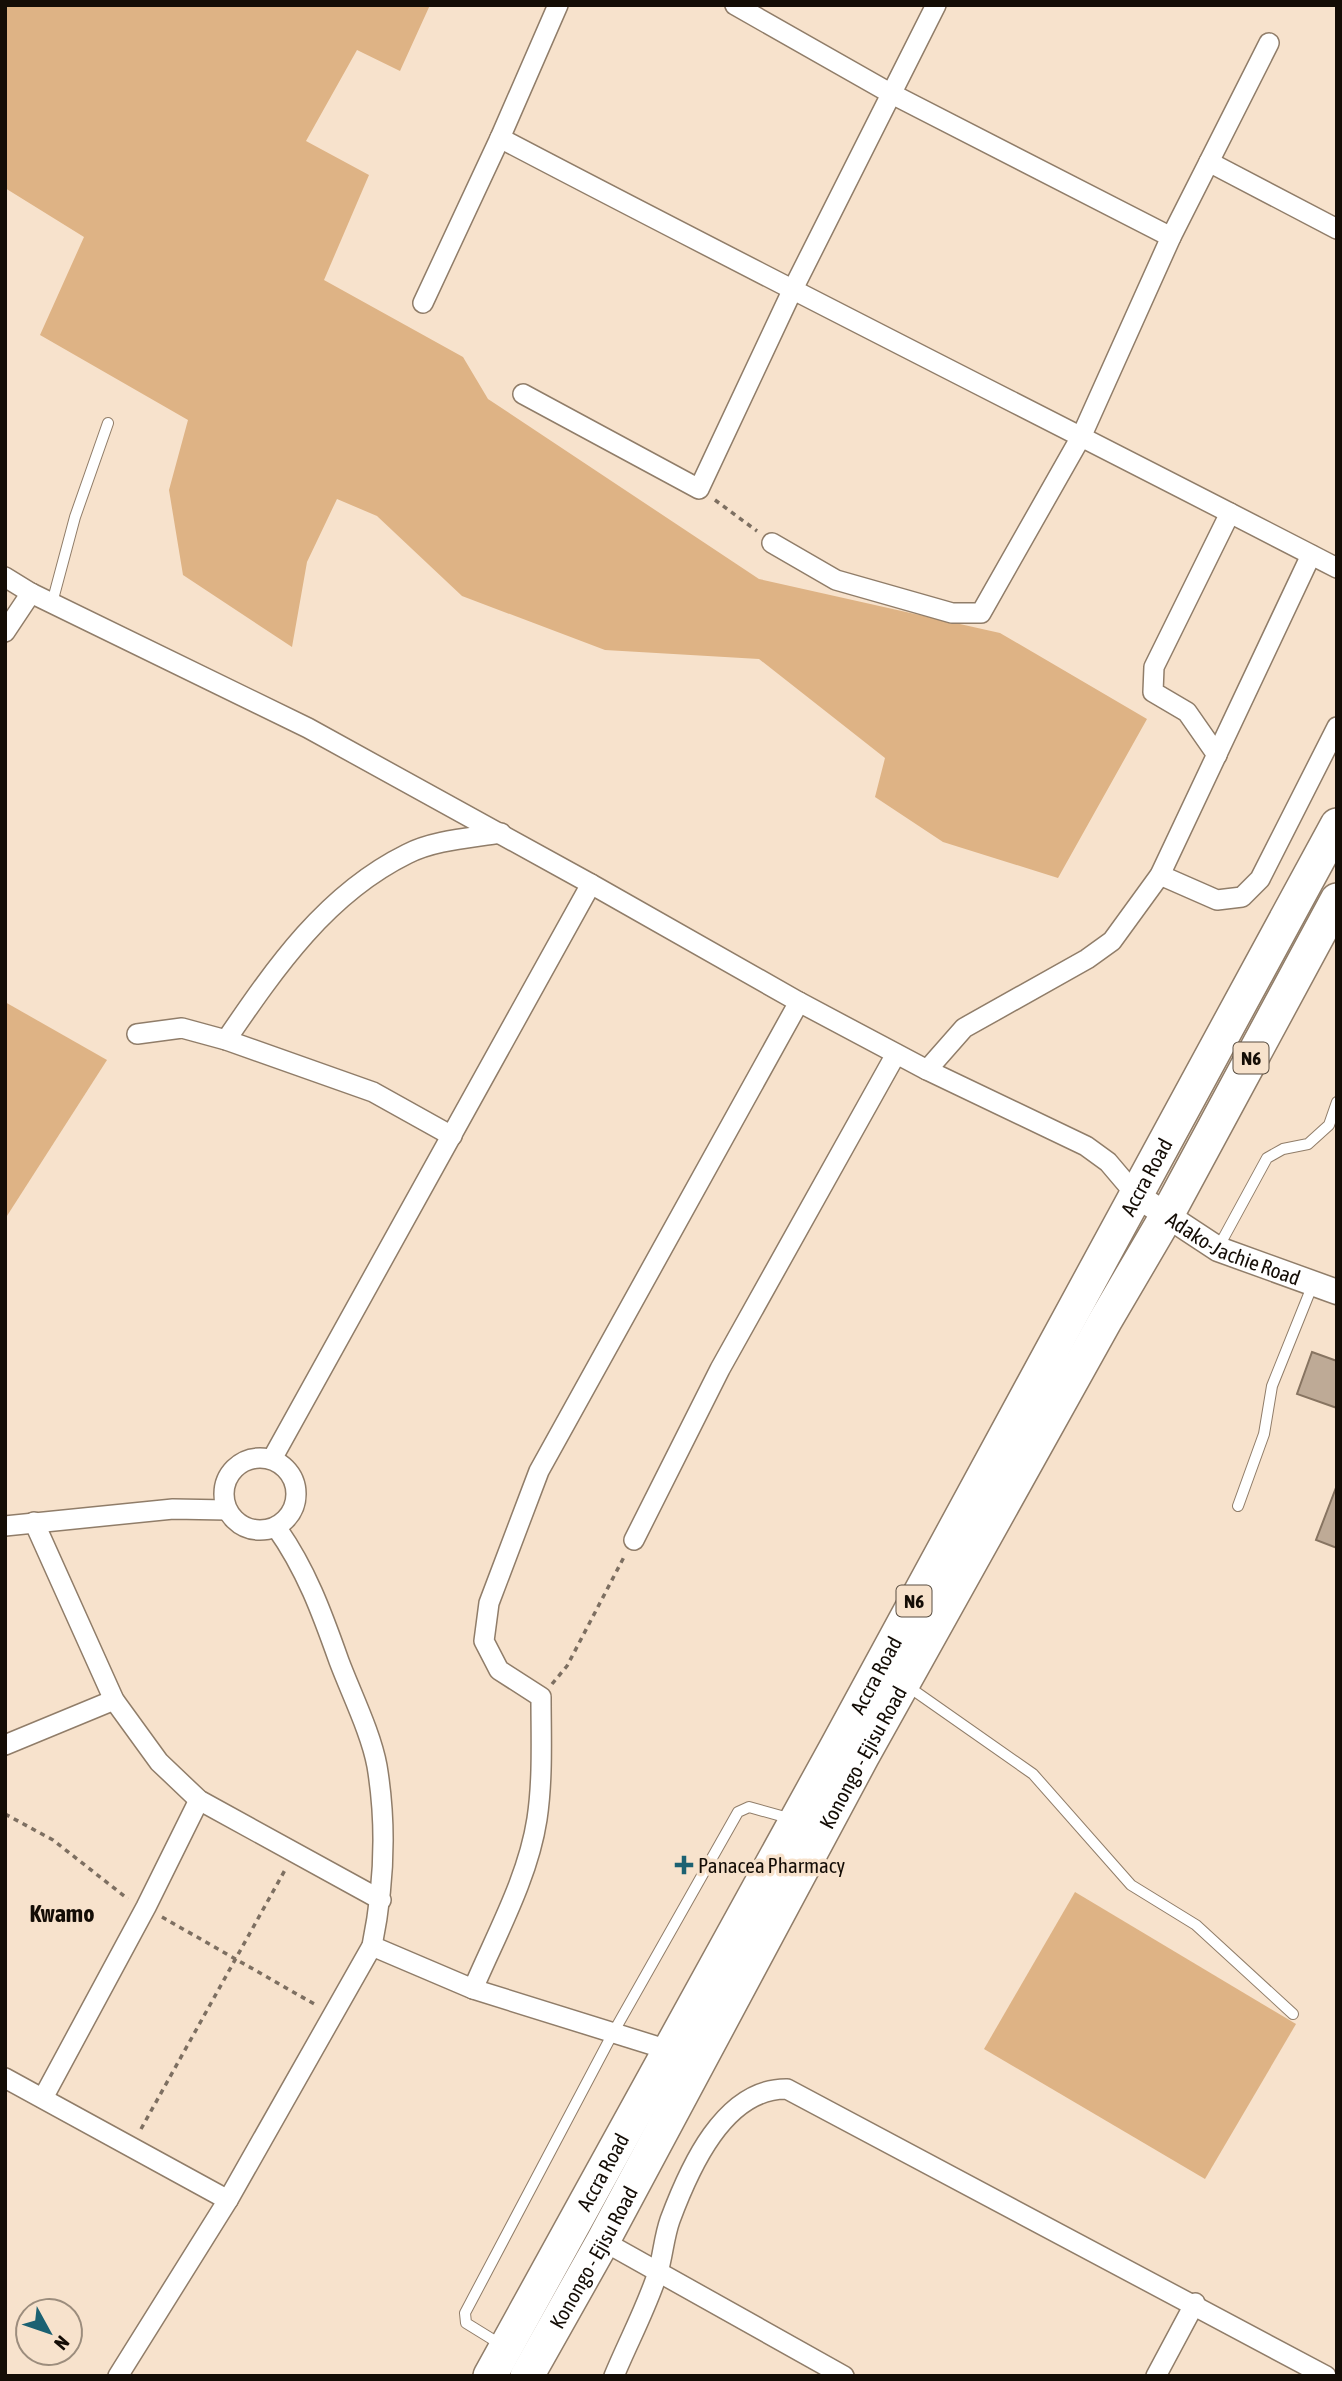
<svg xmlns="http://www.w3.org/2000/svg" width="1342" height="2381" viewBox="0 0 1342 2381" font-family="'Asap Condensed',sans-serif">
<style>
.green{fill:#deb385}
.building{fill:#beaa96;stroke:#877461;stroke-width:2}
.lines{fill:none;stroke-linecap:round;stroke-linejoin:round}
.service-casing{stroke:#907d69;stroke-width:12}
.minor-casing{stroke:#907d69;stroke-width:22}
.tertiary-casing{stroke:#907d69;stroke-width:27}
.trunk-casing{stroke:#907d69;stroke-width:36}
.path{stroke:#7d6f61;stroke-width:3.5;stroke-dasharray:5 5;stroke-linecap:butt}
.service{stroke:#fff;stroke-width:10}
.minor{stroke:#fff;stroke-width:19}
.tertiary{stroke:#fff;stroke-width:24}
.trunk{stroke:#fff;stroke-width:33}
.poi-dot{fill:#1b6172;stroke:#f7e2cc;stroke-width:2.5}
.labels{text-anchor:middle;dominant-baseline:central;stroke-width:7;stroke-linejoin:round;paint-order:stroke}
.shield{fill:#f7e2cc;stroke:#584d41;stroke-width:2}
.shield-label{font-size:19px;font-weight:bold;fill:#140d06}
.street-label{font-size:21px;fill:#140d06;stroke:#f7e2cc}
.poi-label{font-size:21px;fill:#140d06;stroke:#f7e2cc;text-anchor:start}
.quarter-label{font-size:24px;font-weight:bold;fill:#140d06;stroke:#f7e2cc}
</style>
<rect width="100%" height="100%" fill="#f7e2cc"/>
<!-- green -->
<g class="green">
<path d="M5,5H430L400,71L357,50L306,141L369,175L324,280L463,357L488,399L759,579L1000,633L1147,719L1058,878L943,842L875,797L885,758L759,659L605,650L462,596L377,516L337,499L307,562L292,647L183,575L169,490L188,420L40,335L84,237L5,188Z"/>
<path d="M5,1002L107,1060L5,1219Z"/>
<path d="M1075,1892L1296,2024L1205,2179L984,2049Z"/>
</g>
<!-- building -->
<g class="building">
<path d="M1312,1352L1337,1361V1408L1297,1394Z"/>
<path d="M1337,1485V1548L1316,1540Z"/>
</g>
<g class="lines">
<!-- service casing -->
<g class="service-casing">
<g id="service">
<path d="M52,603L75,517L108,423"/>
<path d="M1218,1248L1267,1158L1283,1149L1308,1144L1329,1125L1337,1102"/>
<path d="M1238,1506L1264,1434L1272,1386L1313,1284"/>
<path d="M906,1685L1033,1774L1131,1885L1196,1925L1293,2014"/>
<path d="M500,2344L466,2323L465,2313L613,2033L738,1812L749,1807L792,1819"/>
</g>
</g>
<!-- minor casing -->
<g class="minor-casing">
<g id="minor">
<path d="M735,5L890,93L1171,237"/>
<path d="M500,138C778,284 1058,424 1337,568"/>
<path d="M1209,162L1337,229"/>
<path d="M423,303L500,138L558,5"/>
<path d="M523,394L699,489L792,291L936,5"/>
<path d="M772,543L836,580L952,613H981L1082,435L1171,237L1269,43"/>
<path d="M5,577L31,593L308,728L591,884L799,1002L927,1070L1086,1146L1108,1162L1136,1195"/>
<path d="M5,632L31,593"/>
<path d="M1217,755L1187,712L1153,692L1154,667L1230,513"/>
<path d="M1160,875L1217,900L1242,897L1260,879L1337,727"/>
<path d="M137,1034L182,1028L226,1040L373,1092L452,1136"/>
<path d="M226,1040C276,967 326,894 407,854C434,840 471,838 501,833"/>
<path d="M927,1070L964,1028L1087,959L1112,941L1160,875L1311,555"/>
<circle cx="260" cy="1494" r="36"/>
<path d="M272,1459L591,884"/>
<path d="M34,1522L114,1700L159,1762L199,1800L381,1900"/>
<path d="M5,1526L173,1509L227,1510"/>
<path d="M634,1540L720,1369L896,1054"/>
<path d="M5,1745L114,1700"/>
<path d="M372,1946L473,1989L678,2053"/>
<path d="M473,1989C496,1935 528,1878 537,1819C543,1779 541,1737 541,1697L499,1670L484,1641L489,1603L539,1471L799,1002"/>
<path d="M5,2078L228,2200"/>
<path d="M43,2098L146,1907L199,1800"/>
<path d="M603,2241L844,2376"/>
<path d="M118,2376L228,2200L372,1946C384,1887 387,1826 377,1766C371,1733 351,1693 339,1661C322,1613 306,1569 276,1527"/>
<path d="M614,2376C628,2342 647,2307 658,2272C663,2255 664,2237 670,2220C689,2169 724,2088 787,2089L1326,2376"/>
<path d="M1156,2376L1195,2303"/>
</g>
</g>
<!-- tertiary casing -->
<g class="tertiary-casing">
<g id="tertiary">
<path id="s1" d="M1136,1195L1218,1249L1337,1292"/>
</g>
</g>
<!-- trunk casing -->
<g class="trunk-casing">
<g id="trunk">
<path id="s2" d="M490,2376L837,1746L1337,825"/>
<path id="s3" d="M527,2376L603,2241L862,1757L1105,1321L1166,1217L1337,900"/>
</g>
</g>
<!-- path -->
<g class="path">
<path d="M715,500L757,531"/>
<path d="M552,1684L567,1666L624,1557"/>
<path d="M5,1814L53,1840L128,1899"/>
<path d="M162,1917L316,2005"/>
<path d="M141,2129L285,1870"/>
</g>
<!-- service -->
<use href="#service" class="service"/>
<!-- minor -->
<use href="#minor" class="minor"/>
<!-- tertiary -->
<use href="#tertiary" class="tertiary"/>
<!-- trunk -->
<use href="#trunk" class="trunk"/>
</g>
<!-- markers -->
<path class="poi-dot" d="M680.5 1854.5h7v7h7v7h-7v7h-7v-7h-7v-7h7z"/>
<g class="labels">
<!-- shield labels -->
<g class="shield">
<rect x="1233.5" y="1042.5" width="35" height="31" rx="5"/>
<rect x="896.5" y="1585.5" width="35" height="31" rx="5"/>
</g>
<g class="shield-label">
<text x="1251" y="1058">N6</text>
<text x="914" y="1601">N6</text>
</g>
<!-- street labels -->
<g class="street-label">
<text stroke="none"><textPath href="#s2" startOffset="1367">Accra Road</textPath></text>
<text stroke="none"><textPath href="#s1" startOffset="112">Adako-Jachie Road</textPath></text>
<text stroke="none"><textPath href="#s2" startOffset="800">Accra Road</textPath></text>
<text stroke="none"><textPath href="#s3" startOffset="704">Konongo - Ejisu Road</textPath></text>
<text stroke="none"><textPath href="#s2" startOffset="233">Accra Road</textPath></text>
<text stroke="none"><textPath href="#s3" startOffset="136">Konongo - Ejisu Road</textPath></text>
</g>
<!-- poi labels -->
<g class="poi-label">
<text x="698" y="1865">Panacea Pharmacy</text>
</g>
<!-- quarter labels -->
<g class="quarter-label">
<text x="62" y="1913">Kwamo</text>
</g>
</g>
<!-- border -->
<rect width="1342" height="2381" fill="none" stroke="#140d06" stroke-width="14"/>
<!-- north arrow -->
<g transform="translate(49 2332) rotate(130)"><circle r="33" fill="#f7e2cc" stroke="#9c8d7d" stroke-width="2"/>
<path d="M0-5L12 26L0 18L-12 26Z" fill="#1b6172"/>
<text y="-10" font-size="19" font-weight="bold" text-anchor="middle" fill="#140d06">N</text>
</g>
</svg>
